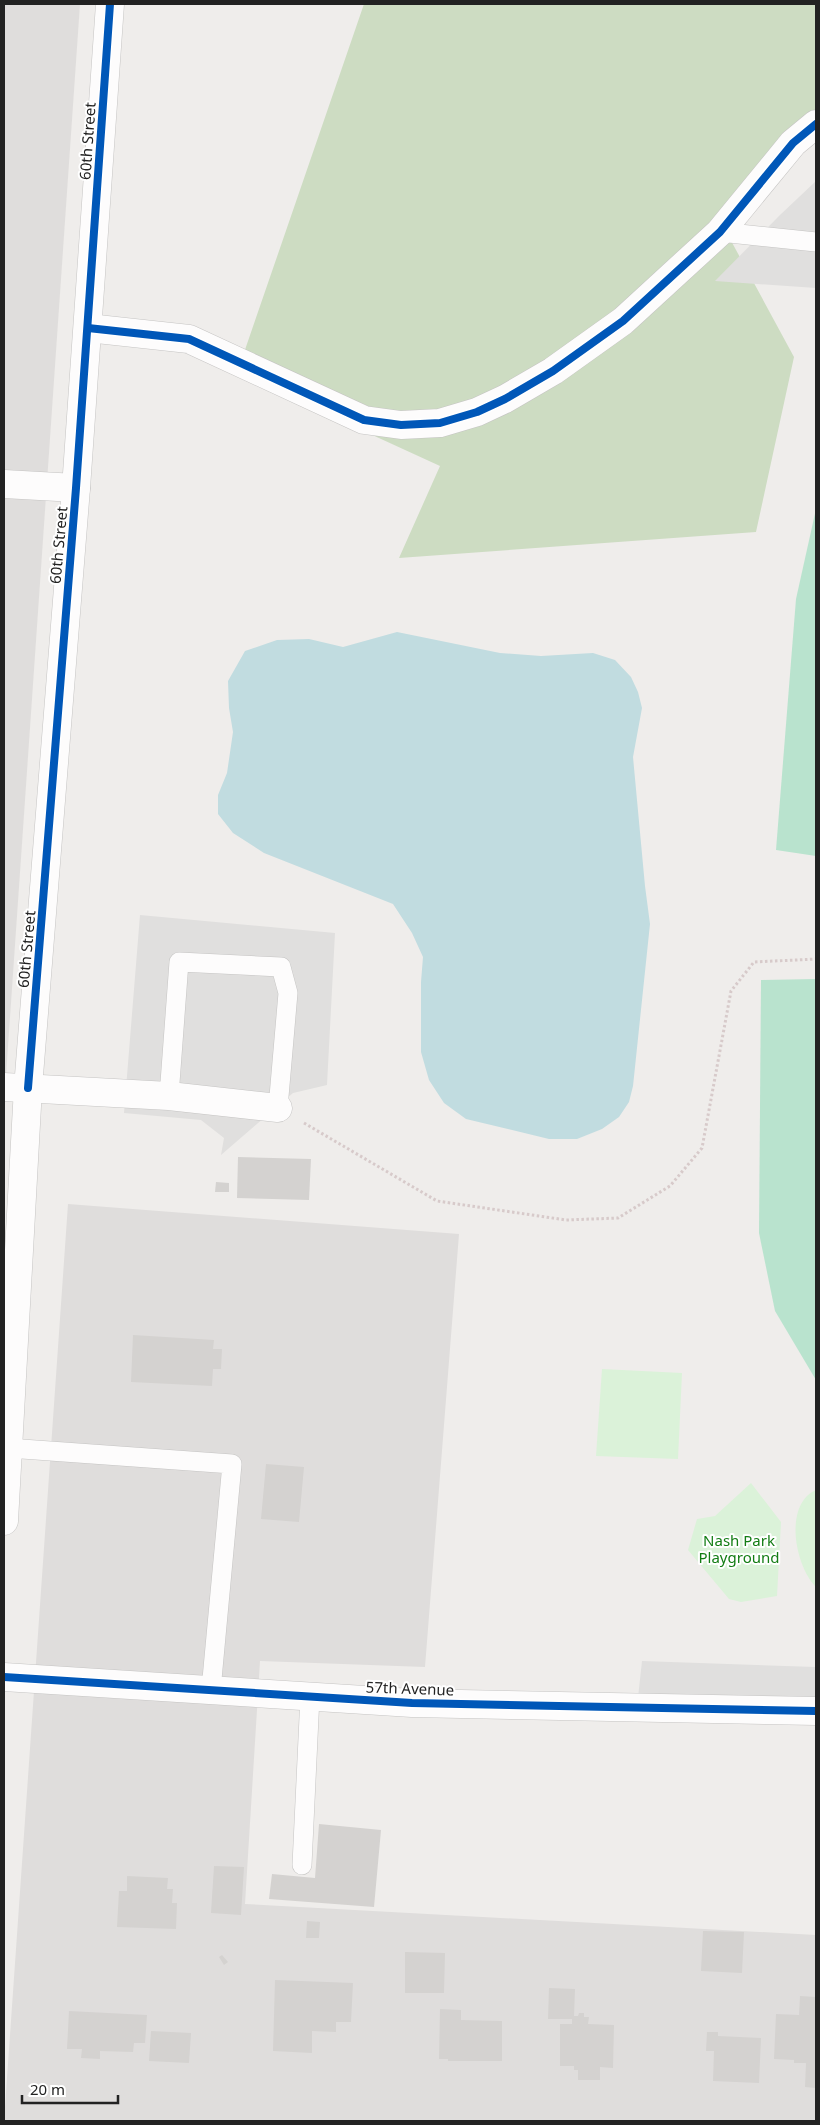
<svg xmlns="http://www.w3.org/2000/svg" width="820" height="2125" viewBox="0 0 820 2125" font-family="'Noto Sans',sans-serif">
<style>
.residential{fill:#dfdddc}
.forest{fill:#cddcc2}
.park{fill:#dbf2d9}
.pitch{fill:#b9e3ce}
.parking{fill:#e0dfde}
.water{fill:#c1dce0}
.building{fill:#d4d2d0}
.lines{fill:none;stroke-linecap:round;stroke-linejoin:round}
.service-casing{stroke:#c5c4c3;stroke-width:20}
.minor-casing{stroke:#c5c4c3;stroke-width:29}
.tertiary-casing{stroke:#c5c4c3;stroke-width:29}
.path{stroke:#d7caca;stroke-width:3;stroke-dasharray:2.5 2.5;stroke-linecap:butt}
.service{stroke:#fdfcfc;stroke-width:19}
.minor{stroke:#fdfcfc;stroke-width:28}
.tertiary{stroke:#fdfcfc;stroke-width:28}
.cycleway-casing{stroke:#fff;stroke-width:11}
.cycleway{stroke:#0057b8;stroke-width:8}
.labels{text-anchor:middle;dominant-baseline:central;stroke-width:4;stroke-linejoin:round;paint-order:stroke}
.street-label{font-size:15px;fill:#222;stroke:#fff}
.park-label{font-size:15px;fill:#137d14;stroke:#fff}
</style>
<rect width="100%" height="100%" fill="#efedeb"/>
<!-- residential -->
<g class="residential">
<path d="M4,4H80L4,1104Z"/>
<path d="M68,1204L459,1234L425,1667L260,1661L245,1904L816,1935V2121H4Z"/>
</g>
<!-- forest -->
<path class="forest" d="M364,4H816V124L729,237L794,357L756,532L399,558L440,466L237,373Z"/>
<!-- park -->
<g class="park">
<path d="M602,1369L682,1373L678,1459L596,1456Z"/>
<path d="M751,1483L781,1522L777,1596L741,1602L729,1599L688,1550L697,1519L715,1516Z"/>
<path d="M816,1490V1587C795,1567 783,1504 816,1490Z"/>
</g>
<!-- pitch -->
<g class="pitch">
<path d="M816,509V856L776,850L796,599Z"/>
<path d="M816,979V1380L775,1311L759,1233L761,980Z"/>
</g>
<!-- parking -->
<g class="parking">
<path d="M816,181V288L715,281L780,215Z"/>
<path d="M140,915L335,933L327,1085L293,1093L221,1155L224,1138L201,1120L124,1113Z"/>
<path d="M642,1661L816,1667V1711L637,1707Z"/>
</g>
<!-- water -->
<path class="water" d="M397,632L500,653L541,656L593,653L615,660L631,677L638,692L642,708L633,757L645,886L650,924L633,1086L629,1102L619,1117L602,1129L577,1139H549L466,1119L444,1103L429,1080L421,1052V982L423,957L412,933L393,904L264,853L233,833L218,814V795L227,773L233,732L229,708L228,681L245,651L277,640L309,639L343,647Z"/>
<!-- building -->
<g class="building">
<path d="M238,1157L311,1159L309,1200L237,1198Z"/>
<path d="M216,1182L229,1183V1192H215Z"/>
<path d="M133,1335L214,1340L213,1349H222L221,1369H213L212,1386L131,1382Z"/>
<path d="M266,1464L304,1467L299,1522L261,1519Z"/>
<path d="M319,1824L381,1830L374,1907L269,1899L272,1874L315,1878Z"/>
<path d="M214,1866L244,1867L241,1915L211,1913Z"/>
<path d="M127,1876L168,1878L167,1889H173L172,1903H177L176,1929L117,1927L119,1891H127Z"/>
<path d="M307,1921L320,1922L319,1938H306Z"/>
<path d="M703,1931L744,1932L742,1973L701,1971Z"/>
<path d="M405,1952L445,1953L444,1993H405Z"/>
<path d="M222,1955L228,1962L224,1965L219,1957Z"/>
<path d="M275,1980L353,1983L351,2022H336V2032L312,2031V2053L273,2051Z"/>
<path d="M549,1988L575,1989L574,2016H578L579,2013H584V2017H589L588,2024L614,2025L613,2068L600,2067V2080H578V2070H574V2066H560V2024H572V2019H548Z"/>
<path d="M800,1996L816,1997V2088L805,2087L806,2063H794V2060L774,2059L776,2014L799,2015Z"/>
<path d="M440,2009L461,2010V2020L502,2021V2061H448V2059H439Z"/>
<path d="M69,2011L147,2015L145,2043H134L133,2052L100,2051V2059L81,2058L82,2049H67Z"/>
<path d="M151,2031L191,2033L189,2063L149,2061Z"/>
<path d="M707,2032H718V2036L761,2038L759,2083L713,2081L714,2051H706Z"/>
</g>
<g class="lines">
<!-- service casing -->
<g class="service-casing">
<g id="service">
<path d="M720,232L816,242"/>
<path d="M169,1096L179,962L281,967L288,993L278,1108"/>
<path d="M8,1448L232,1464L211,1690"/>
<path d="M302,1865L310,1696"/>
</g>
</g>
<!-- minor casing -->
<g class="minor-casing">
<g id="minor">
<path d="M88,328L189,339L364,420L401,425L440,423L477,412L505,399L553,371L623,321L720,232L793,143L816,124"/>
<path d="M4,1087L169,1096L278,1108"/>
<path d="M4,1677L412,1703L816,1711"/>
</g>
</g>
<!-- tertiary casing -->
<g class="tertiary-casing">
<g id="tertiary">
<path d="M4,484L76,488"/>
<path d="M4,1521L28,1088L76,488L110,4"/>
</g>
</g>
<!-- path -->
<path class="path" d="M304,1123L437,1201L566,1220L618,1218L670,1186L702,1148L731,991L754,962L816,959"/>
<!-- service -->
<use href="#service" class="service"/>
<!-- minor -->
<use href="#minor" class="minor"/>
<!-- tertiary -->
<use href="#tertiary" class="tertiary"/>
<!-- cycleway casing -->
<g class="cycleway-casing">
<g id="cycleway">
<path d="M88,328L189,339L364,420L401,425L440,423L477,412L505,399L553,371L623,321L720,232L793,143L816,124"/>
<path d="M28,1088L76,488L110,4"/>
<path d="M4,1677L412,1703L816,1711"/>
</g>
</g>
<!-- cycleway -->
<use href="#cycleway" class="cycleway"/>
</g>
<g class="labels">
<!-- street labels -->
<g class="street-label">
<text transform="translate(87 141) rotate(-86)">60th Street</text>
<text transform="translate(58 545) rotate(-85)">60th Street</text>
<text transform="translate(26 949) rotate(-85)">60th Street</text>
<text transform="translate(410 1688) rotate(2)">57th Avenue</text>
</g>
<!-- park labels -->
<g class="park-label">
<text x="739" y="1540">Nash Park<tspan x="739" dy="17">Playground</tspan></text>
</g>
</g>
<!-- border -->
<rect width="820" height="2125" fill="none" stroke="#222222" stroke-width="10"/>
<!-- scale -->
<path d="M22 2095v8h96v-8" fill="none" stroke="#222222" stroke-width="2.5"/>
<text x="30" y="2095" font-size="15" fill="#222222" stroke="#ffffff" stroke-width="4" paint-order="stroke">20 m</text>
</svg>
